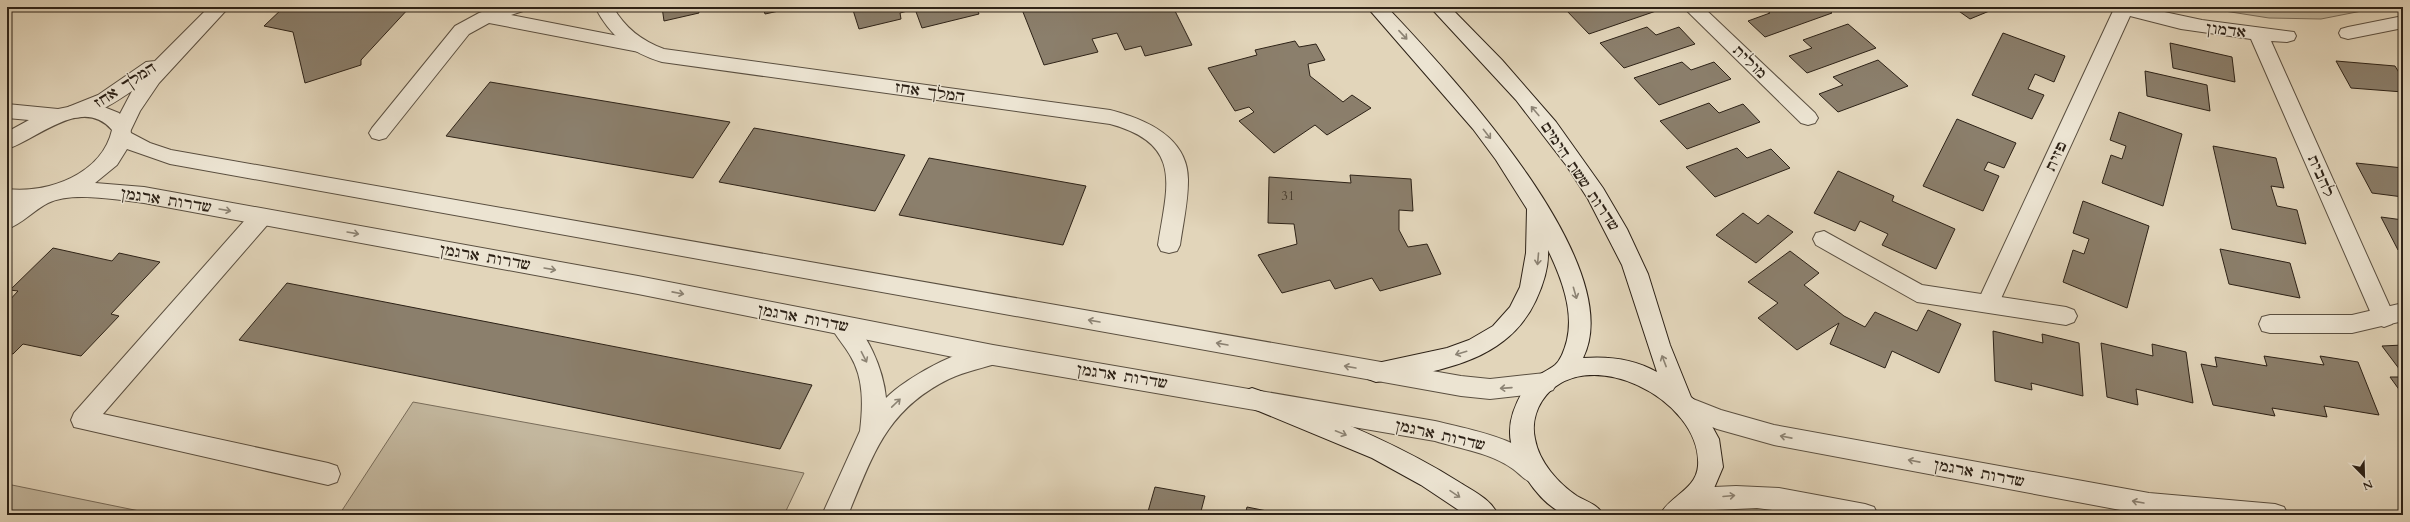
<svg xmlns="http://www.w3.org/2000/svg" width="2410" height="522" viewBox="0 0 2410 522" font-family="Cardo,'Frank Ruhl Libre',serif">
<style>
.green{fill:#c3b79e;stroke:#786c5a}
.building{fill:#8b7f6c;stroke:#2d2217}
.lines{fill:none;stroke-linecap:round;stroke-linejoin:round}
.service-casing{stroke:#5a4f40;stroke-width:2}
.minor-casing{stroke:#5a4f40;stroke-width:2}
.tertiary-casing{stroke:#5a4f40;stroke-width:2}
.secondary-casing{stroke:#2d2217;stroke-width:2}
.service{fill:#ece4d2;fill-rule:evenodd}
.minor{fill:#ece4d2;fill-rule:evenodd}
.tertiary{fill:#ece4d2;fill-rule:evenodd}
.secondary{fill:#ece4d2;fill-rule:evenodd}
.oneway{stroke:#8c8374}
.labels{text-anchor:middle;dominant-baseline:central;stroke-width:3;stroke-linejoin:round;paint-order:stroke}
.number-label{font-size:13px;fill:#44392c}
.street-label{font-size:15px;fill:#2d2217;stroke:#ece4d2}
</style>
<rect width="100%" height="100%" fill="#e2d5ba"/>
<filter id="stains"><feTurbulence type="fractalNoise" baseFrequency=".005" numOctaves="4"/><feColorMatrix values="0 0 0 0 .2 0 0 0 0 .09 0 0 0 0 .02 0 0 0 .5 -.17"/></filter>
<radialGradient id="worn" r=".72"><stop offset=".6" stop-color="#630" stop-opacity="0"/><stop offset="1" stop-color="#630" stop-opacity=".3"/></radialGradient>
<!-- green -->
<g class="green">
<path d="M2199,7H2382L2321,19L2269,18Z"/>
<path d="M413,402L804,473L784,515H339Z"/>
<path d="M7,484L159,515H7Z"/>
</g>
<!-- building -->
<g class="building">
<path d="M284,7H410L361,60V65L305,83L293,32L264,26Z"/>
<path d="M662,7H698L699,13L664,21Z"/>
<path d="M763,7H797L765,14Z"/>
<path d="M852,7H976L979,14L922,28L915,9L900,13L901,19L859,29Z"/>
<path d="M1021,7H1173L1192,45L1145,56L1141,46L1125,50L1117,33L1092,39L1098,52L1044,65Z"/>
<path d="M1576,7H1656L1659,10L1589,34L1566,10Z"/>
<path d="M1762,7H1825L1832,13L1765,37L1748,21L1770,13Z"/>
<path d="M1953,7H1999L1970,19Z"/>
<path d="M1848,24L1876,48L1807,73L1789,56L1812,48L1803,40Z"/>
<path d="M1647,27L1656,35L1679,27L1695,44L1624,68L1600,43Z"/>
<path d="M2003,33L2065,56L2054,82L2035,74L2028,89L2044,95L2032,119L1972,95Z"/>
<path d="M1295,41L1299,47L1316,44L1325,60L1308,64L1310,76L1343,102L1352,95L1371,108L1327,135L1315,125L1274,153L1239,121L1254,112L1249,107L1235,111L1208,68L1257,55L1255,50Z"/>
<path d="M2170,43L2232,57L2235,82L2173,68Z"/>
<path d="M1878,60L1908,86L1838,112L1819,94L1843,85L1833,77Z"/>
<path d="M2336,61L2395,66L2403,79V92L2351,88Z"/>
<path d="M1682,62L1691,70L1714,62L1731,79L1659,105L1634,78Z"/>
<path d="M2145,71L2207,85L2210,111L2147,96Z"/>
<path d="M490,82L730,122L693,178L446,136Z"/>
<path d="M1709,103L1719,113L1743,104L1760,122L1687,149L1660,121Z"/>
<path d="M2119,112L2182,134L2163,206L2102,183L2111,155L2122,159L2126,146L2110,140Z"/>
<path d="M1957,119L2016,143L2004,168L1988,162L1984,170L1999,176L1983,211L1923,186Z"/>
<path d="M754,128L905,155L875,211L719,182Z"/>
<path d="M2213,146L2276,158L2284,188L2271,186L2277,206L2297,210L2306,244L2232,229Z"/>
<path d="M1737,148L1747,158L1771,149L1790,168L1715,197L1686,167Z"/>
<path d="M929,158L1086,186L1063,245L899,215Z"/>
<path d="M2356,163L2403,168V197L2372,193Z"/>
<path d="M1838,171L1894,196L1892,201L1955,229L1936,269L1882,245L1888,234L1860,221L1855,231L1814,213Z"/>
<path d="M1350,175L1411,179L1413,211L1399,210V230L1408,247L1427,244L1441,274L1380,291L1372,278L1335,289L1330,280L1282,293L1258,255L1297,244L1294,224L1268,223L1269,177L1351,183Z"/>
<path d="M2083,201L2149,226L2127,308L2063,282L2073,250L2084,254L2089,239L2073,233Z"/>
<path d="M1743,213L1758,224L1768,215L1793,232L1756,263L1716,235Z"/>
<path d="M2381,217L2403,220V251L2398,250Z"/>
<path d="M53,248L112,261L119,253L160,262L111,314L119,316L81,356L23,344L13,354L7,353V303L18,291L10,290Z"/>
<path d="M2220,249L2290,263L2300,298L2229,284Z"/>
<path d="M1790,251L1819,273L1804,285L1844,316L1865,327L1875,312L1917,331L1928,310L1961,324L1939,373L1892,351L1885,368L1830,344L1839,323L1797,350L1758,318L1778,303L1748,282Z"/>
<path d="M287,283L812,385L780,449L239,340Z"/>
<path d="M1993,331L2043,343L2042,334L2079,343L2083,396L2031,383L2032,390L1995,381Z"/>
<path d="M2101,343L2153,356L2152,344L2186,352L2193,403L2136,389L2138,405L2107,397Z"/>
<path d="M2403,345V374L2382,346Z"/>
<path d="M2264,356L2324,365L2320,356L2358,362L2379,415L2324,406L2327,417L2272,408L2275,416L2213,405L2201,364L2217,367L2215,357L2267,366Z"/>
<path d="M2390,377H2403V395Z"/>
<path d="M1155,487L1205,496L1200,515H1147Z"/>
<path d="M1247,507L1287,515H1245Z"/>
</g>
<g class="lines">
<!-- service casing -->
<g class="service-casing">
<g id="service">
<path d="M496,7H525L523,11L511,15L639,40L646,41L649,46L646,51L639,52L489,23L469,34L386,138L379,140L372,138L369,133L372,128L455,26L479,13Z"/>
<path d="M261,209L269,211L272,217L269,223L103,414L328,463L337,466L340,474L337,482L328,485L74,427L71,420L74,413L253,211Z"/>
<path d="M1824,231L1922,285L2066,307L2074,310L2077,316L2074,322L2066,325L1917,302L1816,245L1813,239L1816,233Z"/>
<path d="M2403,303V321L2352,333H2270L2262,331L2259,324L2262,317L2270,315H2352Z"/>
</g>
</g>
<!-- minor casing -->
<g class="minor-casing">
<g id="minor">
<path d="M209,7H229L159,83L140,111L129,134L122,136L115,134L112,129L132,91C117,101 87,122 68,117L65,112L68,107L98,95L146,62L155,61Z"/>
<path d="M595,7H613C625,28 642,41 664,49L1110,110C1145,119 1189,137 1188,181C1188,202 1183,224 1180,245L1177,251L1169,253L1161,251L1158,245C1167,186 1184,144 1110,124L662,62C631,53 610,36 595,7Z"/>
<path d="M1683,7H1703L1815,113L1818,118L1815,123L1808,125L1801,123Z"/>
<path d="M2110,7H2141L2202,20L2294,32L2296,36L2294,40L2287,42L2271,41L2395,318L2392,324L2384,327L2376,324L2373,318L2251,39L2181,29L2130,16L1999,303L1996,309L1988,312L1980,309L1977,303L2113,11Z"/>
<path d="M2403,16V28L2348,39L2341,37L2339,33L2341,29L2348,27Z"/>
<path d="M842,317C867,325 884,373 886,398C906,377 974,339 1001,348L1005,355L1001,362C984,368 966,371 949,379C886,410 873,455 848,515H822L860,431C863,406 864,379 851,357C845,346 836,337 831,326L834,319Z"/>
</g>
</g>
<!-- tertiary casing -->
<g class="tertiary-casing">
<g id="tertiary">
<path d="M7,104L58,109L83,104L99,105L119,113L129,124L131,133L150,143L171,150L1461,376L1490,379L1545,373L1553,376L1557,383L1553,390L1545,393L1490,399L1461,396L170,164L127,149L117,165L95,183L144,187L638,276L993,345L1435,421C1467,429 1533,440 1548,473L1545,481C1529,487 1525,478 1513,469C1491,453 1461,449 1435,441L993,365L638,294L144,203C118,200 72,191 48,203C34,210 22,224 7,229V209L11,205H7V189C48,194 102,174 112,130C82,95 37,140 7,149V132L29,120L7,118Z"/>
<path d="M1688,397L1721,410L1774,425L2149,493L2275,504L2284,507L2288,515H2147L1774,445L1717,429L1680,414L1676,407L1680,400Z"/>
<path d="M1736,486L1779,488L1865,504L1874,507L1878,515H1809L1757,508L1714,510L1691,514L1682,511L1678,503L1682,495L1714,487Z"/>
</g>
</g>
<!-- secondary casing -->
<g class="secondary-casing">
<g id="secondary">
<path d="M1367,7H1387C1447,71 1630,264 1583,358C1609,356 1634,359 1657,372L1622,265L1588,199L1566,165L1516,100L1430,7H1450L1502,60L1556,122L1603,188L1627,229L1648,274L1670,345L1691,397L1701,406L1719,439L1723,467L1709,500L1692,515H1660C1669,496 1696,490 1698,466C1703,399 1583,339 1542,401C1535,412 1532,426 1535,439C1539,462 1558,483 1577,496C1587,502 1598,504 1603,515C1592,515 1573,518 1564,514C1538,503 1509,459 1510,431C1510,417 1516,403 1523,391C1532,375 1542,375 1555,365C1561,360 1565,348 1567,340C1574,310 1561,277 1548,250C1549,267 1543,285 1536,300C1507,363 1438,371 1376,382L1368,379L1364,372L1368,365L1447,348L1469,340L1493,326L1510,307L1520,287L1526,253L1527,209L1496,160L1473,129Z"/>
<path d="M1252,388C1324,413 1395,442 1459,482C1473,491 1491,499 1498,515H1466L1421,485L1372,458L1244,405L1240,398L1244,391Z"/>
</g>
</g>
<!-- service -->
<use href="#service" class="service"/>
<!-- minor -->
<use href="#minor" class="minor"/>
<!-- tertiary -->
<use href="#tertiary" class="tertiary"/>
<!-- secondary -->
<use href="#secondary" class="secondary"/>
</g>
<!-- one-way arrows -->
<defs><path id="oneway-shaft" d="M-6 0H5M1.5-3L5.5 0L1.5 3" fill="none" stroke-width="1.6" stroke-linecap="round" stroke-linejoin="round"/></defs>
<g class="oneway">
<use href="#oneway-shaft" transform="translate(1403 35) rotate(47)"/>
<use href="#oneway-shaft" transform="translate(1535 111) rotate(-130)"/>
<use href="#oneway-shaft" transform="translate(1487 134) rotate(52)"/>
<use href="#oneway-shaft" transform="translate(225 210) rotate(10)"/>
<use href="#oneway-shaft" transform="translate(353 233) rotate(10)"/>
<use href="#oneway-shaft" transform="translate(1538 259) rotate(95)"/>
<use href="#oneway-shaft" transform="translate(550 269) rotate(10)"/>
<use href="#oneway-shaft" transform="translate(678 293) rotate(11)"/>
<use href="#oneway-shaft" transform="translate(1575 293) rotate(74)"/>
<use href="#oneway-shaft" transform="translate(1094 321) rotate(-170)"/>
<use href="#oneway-shaft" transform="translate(1222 344) rotate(-170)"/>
<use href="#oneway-shaft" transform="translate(1461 353) rotate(163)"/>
<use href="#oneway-shaft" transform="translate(864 357) rotate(63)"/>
<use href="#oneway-shaft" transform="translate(1664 361) rotate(-111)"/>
<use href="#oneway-shaft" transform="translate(1350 367) rotate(-170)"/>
<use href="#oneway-shaft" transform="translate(1506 388) rotate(176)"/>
<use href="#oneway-shaft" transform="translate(896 403) rotate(-44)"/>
<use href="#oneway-shaft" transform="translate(1341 433) rotate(22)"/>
<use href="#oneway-shaft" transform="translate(1786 437) rotate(-169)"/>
<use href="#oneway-shaft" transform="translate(1914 461) rotate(-169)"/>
<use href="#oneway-shaft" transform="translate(1455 494) rotate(34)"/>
<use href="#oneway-shaft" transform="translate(1729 496) rotate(-5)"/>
<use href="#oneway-shaft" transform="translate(2138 502) rotate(-170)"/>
</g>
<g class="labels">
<!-- number labels -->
<g class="number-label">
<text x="1288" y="196">31</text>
</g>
<!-- street labels -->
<g class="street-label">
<text transform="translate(2226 30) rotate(7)">אדמון</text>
<text transform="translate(1750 62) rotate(44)">מולית</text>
<text transform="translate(125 85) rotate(-33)">המלך אחז</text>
<text transform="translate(930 92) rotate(8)">המלך אחז</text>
<text transform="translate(2056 156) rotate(-65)">פזית</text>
<text transform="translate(1580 176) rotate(56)">שדרות ששת הימים</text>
<text transform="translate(2321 176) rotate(66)">להבית</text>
<text transform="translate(166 200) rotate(9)">שדרות ארגמן</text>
<text transform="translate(485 257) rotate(10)">שדרות ארגמן</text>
<text transform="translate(803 318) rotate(11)">שדרות ארגמן</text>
<text transform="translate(1122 376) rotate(9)">שדרות ארגמן</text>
<text transform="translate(1440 435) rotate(13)">שדרות ארגמן</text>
<text transform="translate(1979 473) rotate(11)">שדרות ארגמן</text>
</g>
</g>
<!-- margin -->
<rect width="2410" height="522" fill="none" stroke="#e2d5ba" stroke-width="24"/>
<rect x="8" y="8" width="2394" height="506" fill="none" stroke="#2d2217" stroke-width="2"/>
<rect x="12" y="12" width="2386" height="498" fill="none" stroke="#2d2217"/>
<!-- north arrow -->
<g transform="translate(2364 476) rotate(157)" stroke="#ece4d2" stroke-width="3" paint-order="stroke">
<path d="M0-3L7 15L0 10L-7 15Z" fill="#2d2217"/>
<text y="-6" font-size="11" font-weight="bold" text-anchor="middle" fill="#2d2217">N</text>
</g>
<rect width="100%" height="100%" filter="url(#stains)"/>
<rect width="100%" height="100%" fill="url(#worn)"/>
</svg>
